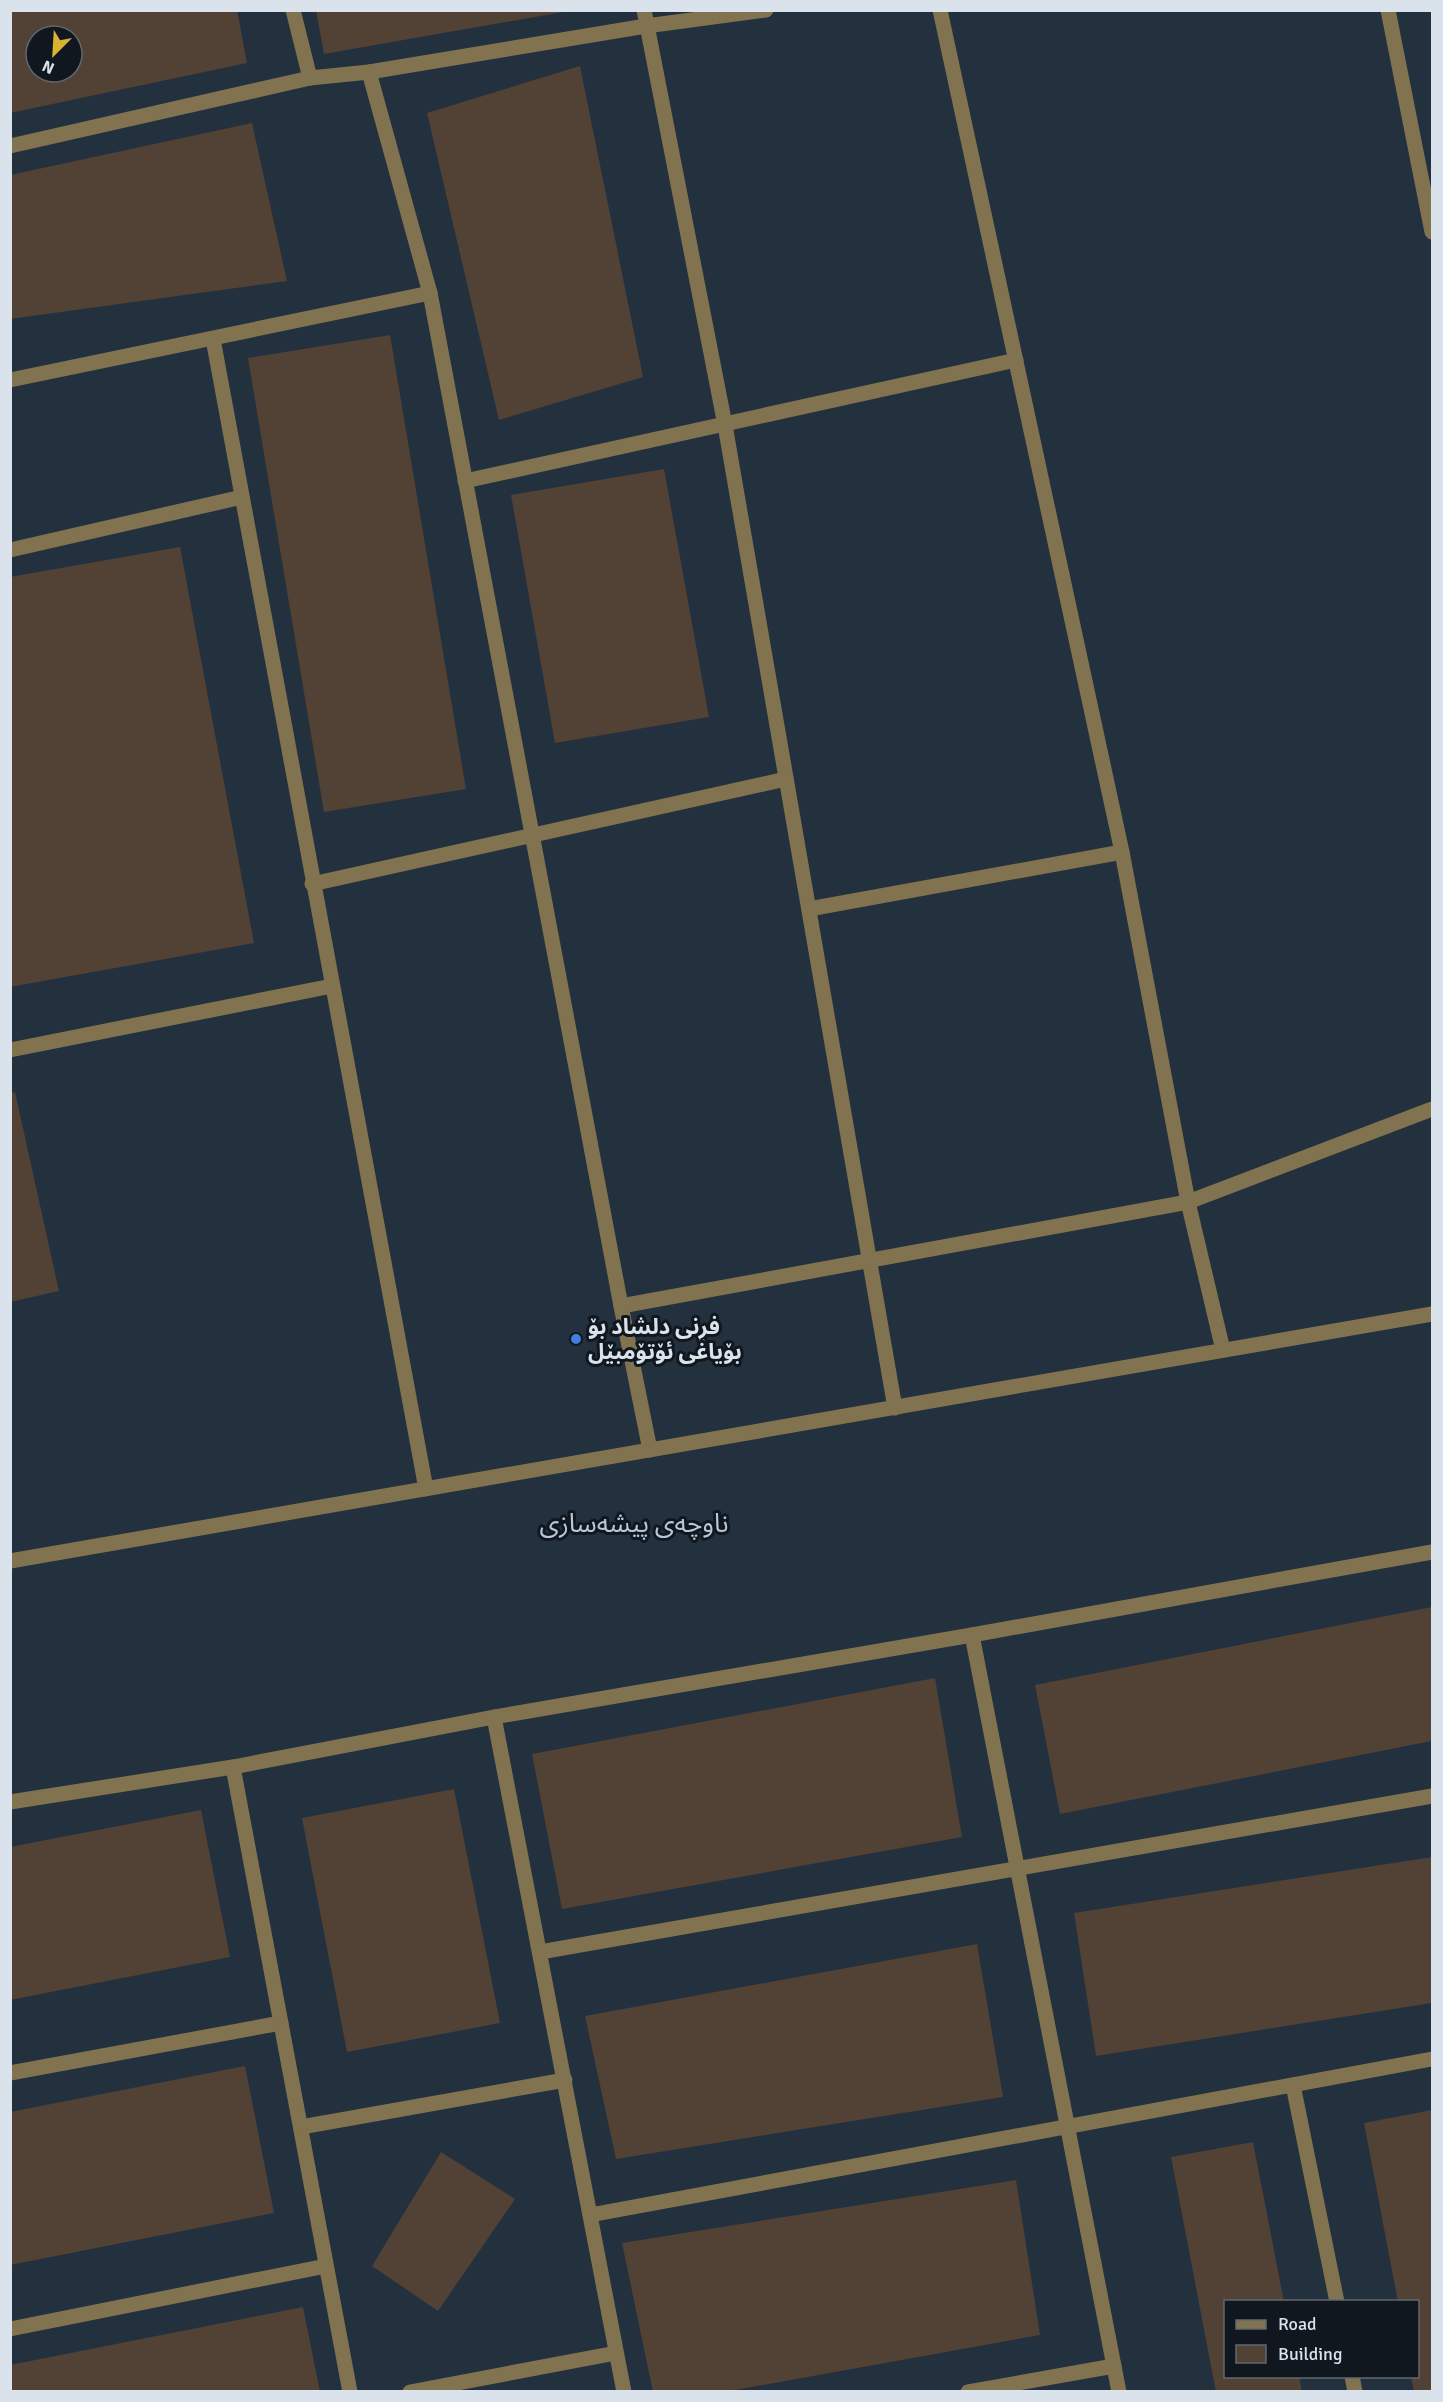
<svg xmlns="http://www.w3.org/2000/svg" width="1443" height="2402" viewBox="0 0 1443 2402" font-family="Signika,'Noto Sans Arabic',sans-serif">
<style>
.building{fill:#524135;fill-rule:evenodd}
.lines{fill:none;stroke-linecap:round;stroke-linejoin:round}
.minor{stroke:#827350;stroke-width:15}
.shop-dot{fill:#3f7fe0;stroke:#11171e;stroke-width:2}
.labels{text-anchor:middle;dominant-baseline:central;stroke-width:6;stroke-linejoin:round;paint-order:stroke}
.poi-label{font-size:22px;font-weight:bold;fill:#dae2ec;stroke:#11171e;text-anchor:start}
.quarter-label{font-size:26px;fill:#b7c7d9;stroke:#11171e}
</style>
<rect width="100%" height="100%" fill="#23303e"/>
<!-- building -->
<g class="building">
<path d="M10,10H237L247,63L10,113ZM36,36H72V72H36Z"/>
<path d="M316,10H563V12L324,54Z"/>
<path d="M580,66L643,377L499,420L427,113Z"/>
<path d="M252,123L287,281L10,319V175Z"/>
<path d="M390,335L466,789L324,812L248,358Z"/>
<path d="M664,469L709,717L555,743L511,495Z"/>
<path d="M180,547L254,943L10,987V577Z"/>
<path d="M15,1092L59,1291L10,1302V1093Z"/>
<path d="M1432,1607V1741L1060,1814L1035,1685Z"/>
<path d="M935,1678L962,1837L562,1909L532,1754Z"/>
<path d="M454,1789L500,2023L347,2052L302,1818Z"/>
<path d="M201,1810L230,1957L10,2000V1847Z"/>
<path d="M1432,1857V2003L1096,2056L1074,1913Z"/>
<path d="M977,1944L1003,2097L616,2159L585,2016Z"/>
<path d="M245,2066L274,2213L10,2265V2112Z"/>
<path d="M1432,2110V2392H1414L1411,2376H1418V2302H1398L1364,2123Z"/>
<path d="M1253,2142L1284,2302H1226V2376H1299L1302,2392H1216L1171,2157Z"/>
<path d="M441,2152L515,2199L438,2311L372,2266Z"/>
<path d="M1016,2180L1040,2335L724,2392H653L622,2243Z"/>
<path d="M303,2307L320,2392H10V2365Z"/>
</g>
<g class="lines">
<!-- minor -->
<g class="minor">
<path d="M293,10L310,78L369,72L646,26L766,10"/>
<path d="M644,10L725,425L895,1408"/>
<path d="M940,10L1122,852L1188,1202L1223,1350"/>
<path d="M1388,10L1432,232"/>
<path d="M369,72L430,293L621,1306L650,1450"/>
<path d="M10,146L310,78"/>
<path d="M213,339L426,1489"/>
<path d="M10,380L430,293"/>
<path d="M465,481L1016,360"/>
<path d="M10,550L242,497"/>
<path d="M312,884L786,779"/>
<path d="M809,909L1122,852"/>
<path d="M10,1050L332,986"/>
<path d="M621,1306L1188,1202L1432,1109"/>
<path d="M10,1561L1432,1314"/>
<path d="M972,1635L1119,2392"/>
<path d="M494,1717L624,2392"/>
<path d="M233,1767L350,2392"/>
<path d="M10,1802L233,1767L494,1717L972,1635L1432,1552"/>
<path d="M540,1952L1432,1796"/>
<path d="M10,2073L281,2023"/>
<path d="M1293,2085L1337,2302"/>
<path d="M301,2127L565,2080"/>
<path d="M590,2215L1432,2059"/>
<path d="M10,2329L326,2266"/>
<path d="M1352,2376L1355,2392"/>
<path d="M410,2392L616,2353"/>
<path d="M968,2392L1114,2366"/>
</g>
</g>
<!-- markers -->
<circle class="shop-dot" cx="576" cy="1339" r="6"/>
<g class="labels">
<!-- poi labels -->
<g class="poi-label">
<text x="588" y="1326">فڕنی دلشاد بۆ<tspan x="588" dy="25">بۆیاغی ئۆتۆمبێل</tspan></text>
</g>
<!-- quarter labels -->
<g class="quarter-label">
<text x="634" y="1524">ناوچەی پیشەسازی</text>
</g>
</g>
<!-- border -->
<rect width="1443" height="2402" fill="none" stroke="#dae2ec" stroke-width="24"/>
<!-- legend -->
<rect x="1224" y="2300" width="195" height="78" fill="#11171e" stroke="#616870" stroke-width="1.5"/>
<rect x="1236" y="2320" width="30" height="9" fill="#827350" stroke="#616870" stroke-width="1.5"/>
<text x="1278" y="2330" font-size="18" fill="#dae2ec">Road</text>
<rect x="1236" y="2345" width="30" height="18" fill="#524135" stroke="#616870" stroke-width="1.5"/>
<text x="1278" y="2360" font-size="18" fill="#dae2ec">Building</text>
<!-- north arrow -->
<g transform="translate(54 54) rotate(204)"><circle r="28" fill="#11171e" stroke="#616870" stroke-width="1.5"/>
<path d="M0-4.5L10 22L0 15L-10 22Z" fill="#dab333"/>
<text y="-9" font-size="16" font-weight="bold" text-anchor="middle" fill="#dae2ec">N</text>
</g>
</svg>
